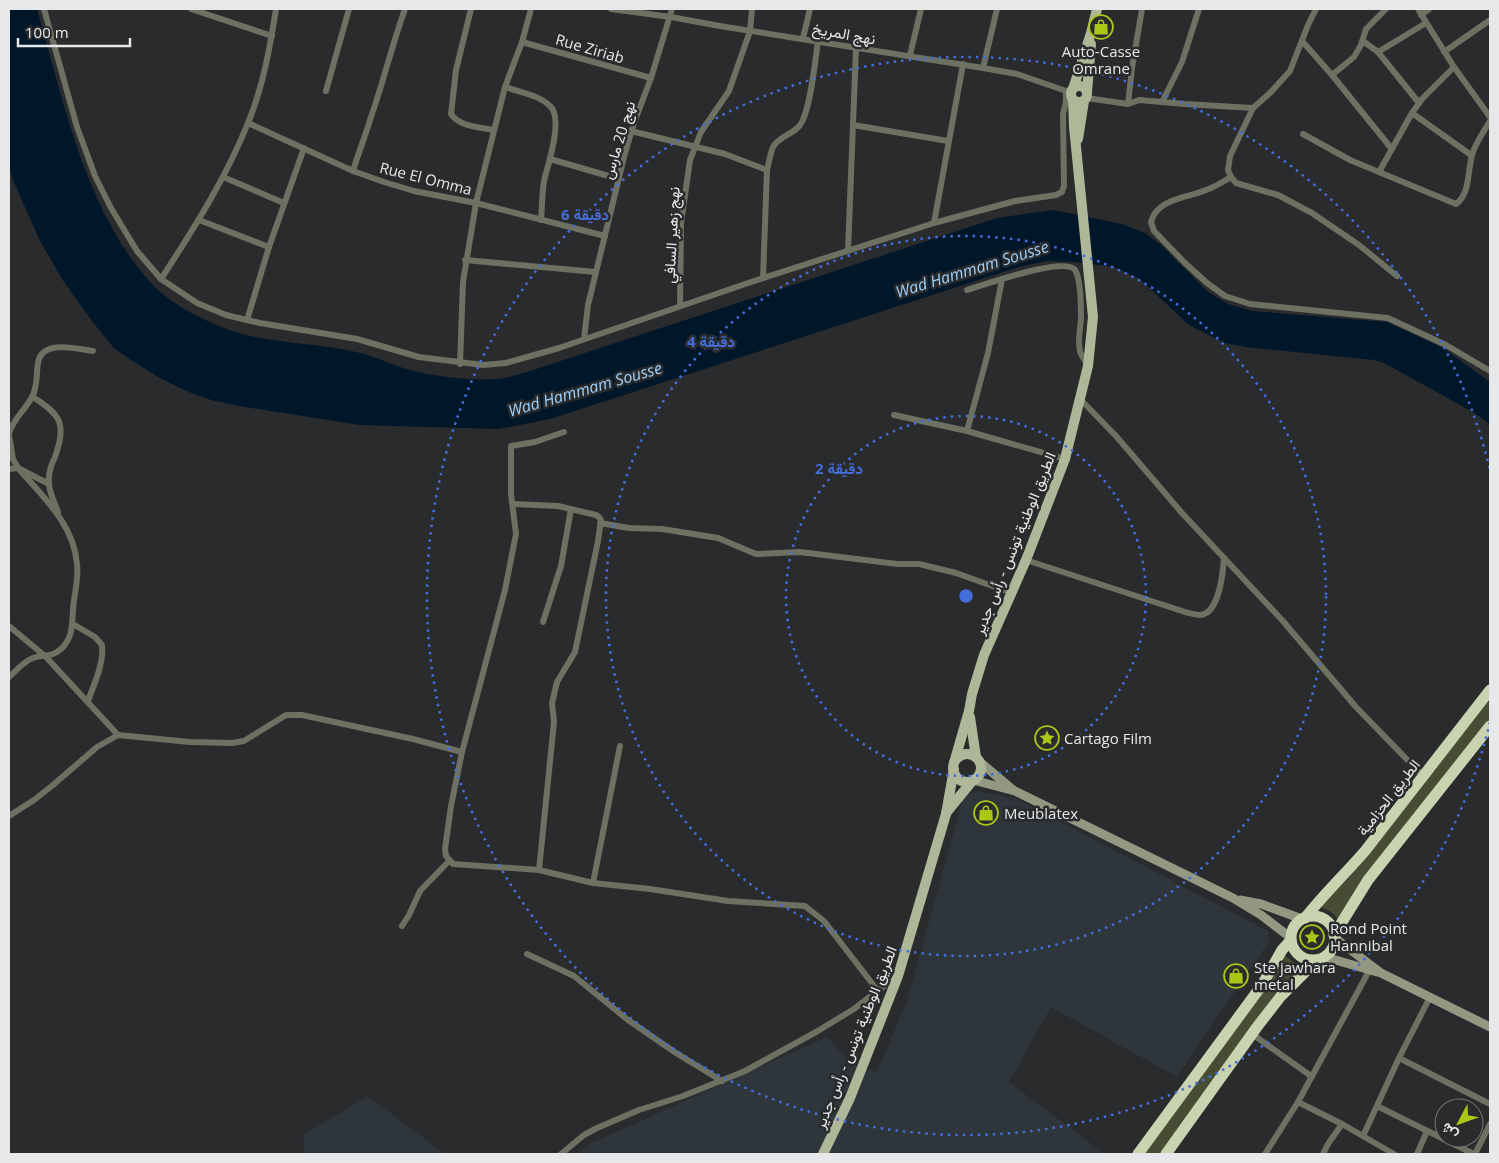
<svg xmlns="http://www.w3.org/2000/svg" width="1499" height="1163" viewBox="0 0 1499 1163" font-family="'Open Sans',Vazirmatn,sans-serif">
<style>
.built{fill:#2e353b}
.green{fill:#474d34}
.water{fill:#00172a}
.lines{fill:none;stroke-linecap:round;stroke-linejoin:round}
.street{stroke:#6d7162;stroke-width:6}
.secondary{stroke:#929881;stroke-width:9}
.primary{stroke:#afb799;stroke-width:10}
.highway{stroke:#c9d3af;stroke-width:11}
.ring{fill:none;stroke:#456ddb;stroke-width:2.5;stroke-dasharray:2.5 5}
.labels{text-anchor:middle;dominant-baseline:central;stroke-width:5;stroke-linejoin:round;paint-order:stroke}
.street-label{font-size:15px;fill:#e6e8e9;stroke:#292b2d}
.poi-label{font-size:15px;fill:#e6e8e9;stroke:#292b2d;text-anchor:start}
.water-label{font-size:16px;font-style:italic;fill:#9ed1fb;stroke:#292b2d}
.centre{fill:#456ddb;stroke:#292b2d;stroke-width:2.5}
.ring-label{font-size:15px;text-anchor:middle;font-weight:bold;fill:#456ddb;stroke:#292b2d;stroke-width:5;stroke-linejoin:round;paint-order:stroke}
</style>
<rect width="100%" height="100%" fill="#292b2d"/>
<!-- built -->
<g class="built">
<path d="M979,791L1017,799L1268,931L1270,940L1177,1077L1051,1007L1009,1082L1105,1154H578L587,1145L827,1037L850,1063L877,1072L907,1001L964,795Z"/>
<path d="M368,1096L445,1154H305L303,1135Z"/>
</g>
<!-- green -->
<g class="green">
<path d="M1490,698V720L1442,780L1339,920L1331,912L1319,906L1347,880Z"/>
<path d="M1284,955L1303,969L1161,1154H1144Z"/>
</g>
<!-- water -->
<path class="water" d="M9,9H37C63,99 85,210 150,282C168,302 195,316 219,326C260,344 313,342 356,352C375,356 392,365 410,370C436,377 478,382 504,378C514,376 524,373 533,370L997,218L1053,210L1122,224L1145,233L1161,245L1208,292L1228,304L1253,311L1387,322L1443,348L1490,382V424L1473,412L1384,363L1374,360L1246,347L1225,343L1189,325L1140,279L1114,267L1074,262L1046,261L1019,267L550,419L499,429L360,425L239,406L211,400L191,393L158,377L131,360L113,347L92,321L64,282L40,241L13,180L9,166Z"/>
<g class="lines">
<!-- street -->
<g class="street">
<path d="M44,9L77,127L95,176L111,208L137,251L161,279L197,303L226,315L260,323L357,339L419,357L483,365L506,363L559,348L751,282L934,223L1015,201L1056,195L1062,192L1064,186L1063,114L1066,102V91"/>
<path d="M191,9L272,36"/>
<path d="M471,9L456,70L451,114C460,127 479,127 494,130"/>
<path d="M611,9L671,17L720,26L983,68L1017,74L1069,92"/>
<path d="M1316,9L1308,25L1290,71L1270,93L1253,108L1230,156L1228,170L1231,177L1236,183L1278,195L1312,213L1359,245L1397,276"/>
<path d="M1418,9L1454,67L1490,117"/>
<path d="M1421,15L1429,9"/>
<path d="M803,38L810,9"/>
<path d="M1302,41L1332,75L1354,57L1361,45L1366,29L1386,9"/>
<path d="M1363,41L1378,52L1419,103"/>
<path d="M522,42L651,78"/>
<path d="M1378,52L1426,23"/>
<path d="M1444,52L1490,20"/>
<path d="M910,55L921,9"/>
<path d="M983,68L997,9"/>
<path d="M1332,75L1391,148"/>
<path d="M505,87C519,92 540,95 551,107C563,121 548,164 544,181C542,194 542,207 541,220"/>
<path d="M326,91L349,9"/>
<path d="M1087,98L1128,104L1139,100L1185,104L1253,108"/>
<path d="M1162,102L1182,62L1199,9"/>
<path d="M1128,104L1132,68L1142,9"/>
<path d="M1412,113L1471,155"/>
<path d="M248,123L353,171L384,182L414,191L476,203L605,236"/>
<path d="M853,125L948,141"/>
<path d="M631,131L725,154L767,170L763,278"/>
<path d="M1303,134L1350,160L1456,204C1471,194 1467,168 1473,152C1477,141 1484,131 1490,121"/>
<path d="M550,159L619,179"/>
<path d="M767,170C769,163 770,154 773,147C780,135 796,134 802,122C811,104 815,62 818,41"/>
<path d="M353,171C358,154 365,137 370,120C383,83 392,45 405,9"/>
<path d="M1379,172L1412,113L1422,99L1454,67"/>
<path d="M223,177L284,203"/>
<path d="M1231,177C1223,182 1215,187 1206,190C1188,198 1157,198 1151,222L1154,231L1185,263L1207,283L1225,296L1250,304L1388,318L1446,345L1490,371"/>
<path d="M199,220L269,247"/>
<path d="M934,223L963,64"/>
<path d="M848,251L856,48"/>
<path d="M465,260L596,272"/>
<path d="M161,279C193,230 226,178 248,123C263,87 270,47 276,9"/>
<path d="M967,290C983,285 1065,256 1075,270C1081,279 1081,306 1081,316C1081,327 1077,341 1080,351C1081,356 1085,361 1088,365"/>
<path d="M680,306L681,223L690,160L701,132L729,91L750,31L752,9"/>
<path d="M247,320L269,247L304,148"/>
<path d="M584,339L588,305L625,153L634,123L651,78L672,9"/>
<path d="M460,364L463,282L476,203L505,87L522,42L531,9"/>
<path d="M33,397C61,415 67,424 55,457C51,465 48,474 49,483C49,493 55,503 58,512"/>
<path d="M1081,400L1116,436L1182,513L1282,620L1356,707L1423,776"/>
<path d="M894,415L967,431L1065,459"/>
<path d="M967,431L988,353L1002,279"/>
<path d="M9,433C14,418 25,410 32,397C38,386 36,374 38,363C42,339 77,349 93,351"/>
<path d="M9,435L13,459L18,468C42,496 74,524 77,564C79,579 74,594 73,610C72,624 73,638 61,649C51,658 44,654 33,658C24,661 16,671 9,677"/>
<path d="M9,469L18,468L49,484"/>
<path d="M513,504L558,506L596,515L600,518L601,520L598,541L575,652L557,682L552,703L554,722L539,870"/>
<path d="M600,523L629,528L662,529L718,538L756,554L800,552L897,564H919L956,573L1012,593"/>
<path d="M1026,560L1185,612C1189,613 1195,615 1200,615C1219,614 1223,572 1224,558"/>
<path d="M543,622L561,566L571,509"/>
<path d="M73,624L95,637L102,645C104,664 94,684 88,701"/>
<path d="M9,626L46,657L118,735"/>
<path d="M462,752L451,806L445,849L446,856L453,864L539,870L593,883L650,889L728,901L805,906L824,921L878,991"/>
<path d="M9,816L34,800L53,785L97,747L118,735L190,742L232,743L244,741L286,715H302L413,739L462,752L505,590L516,534L511,494V446L535,442L564,432"/>
<path d="M593,883L620,746"/>
<path d="M402,926L409,915L420,891L449,861"/>
<path d="M527,954L574,976L628,1020L676,1053L722,1081"/>
<path d="M1252,1034L1311,1076"/>
<path d="M1399,1058L1490,1104"/>
<path d="M1298,1102L1342,1124L1394,1154"/>
<path d="M1377,1106L1474,1154"/>
<path d="M1363,1136L1399,1058L1430,997"/>
<path d="M561,1154L584,1135L597,1128L639,1110L683,1096L745,1071L816,1032L854,1009L897,976"/>
<path d="M1265,1154L1298,1102L1369,971"/>
<path d="M1323,1154L1328,1144L1342,1124"/>
<path d="M1417,1154L1427,1131"/>
<path d="M1475,1154L1490,1124"/>
</g>
<!-- secondary -->
<g class="secondary">
<path d="M980,762L1013,790"/>
<path d="M973,780L1015,791L1233,898L1261,915L1291,938"/>
<path d="M1240,900L1261,904L1302,919"/>
<path d="M1335,938L1381,973L1490,1027"/>
<path d="M1325,957L1377,972"/>
</g>
<!-- primary -->
<g class="primary">
<circle cx="1079" cy="94" r="8"/>
<path d="M1073,89L1091,33L1097,9"/>
<path d="M1087,92L1091,44"/>
<path d="M1078,139L1084,101"/>
<path d="M970,717L976,757"/>
<circle cx="967" cy="768" r="14"/>
<path d="M954,763L969,711L972,694L984,655L1026,560L1065,459L1088,366L1093,317L1074,127L1073,100"/>
<path d="M946,813L973,780"/>
<path d="M823,1154L850,1098L898,976L946,814L954,769"/>
</g>
<!-- highway -->
<g class="highway">
<circle cx="1313" cy="938" r="22"/>
<path d="M1305,918C1323,895 1345,874 1365,851L1490,690"/>
<path d="M1334,935L1368,880L1490,726"/>
<path d="M1138,1154L1262,985L1282,950L1291,940"/>
<path d="M1166,1154L1257,1027L1281,996L1317,960"/>
</g>
</g>
<!-- distance rings -->
<g class="ring">
<circle cx="966" cy="596" r="180"/>
<circle cx="966" cy="596" r="360"/>
<path d="M1490 722A539 539 0 1 1 1490 470"/>
</g>
<!-- icons -->
<defs>
<g id="shop-ring" transform="scale(1.25)"><circle r="9.5" fill="#292b2d" stroke="#aac716" stroke-width="1.5"/><path d="M-5-2.5h2.3a2.7 3.5 0 0 1 5.4 0H5L5.5 6h-11ZM-1.5-2.5h3a1.5 2.3 0 0 0-3 0Z" fill="#aac716"/></g>
<g id="sight-ring" transform="scale(1.25)"><circle r="9.5" fill="#292b2d" stroke="#aac716" stroke-width="1.5"/><path d="M0-6L1.8-2.2L6-1.7L2.9 1.2L3.7 5.4L0 3.3L-3.7 5.4L-2.9 1.2L-6-1.7L-1.8-2.2Z" fill="#aac716"/></g>
</defs>
<g fill-rule="evenodd">
<use href="#shop-ring" x="1101" y="27"/>
<use href="#sight-ring" x="1047" y="738"/>
<use href="#shop-ring" x="986" y="813"/>
<use href="#sight-ring" x="1312" y="937"/>
<use href="#shop-ring" x="1236" y="976"/>
</g>
<g class="labels">
<!-- street labels -->
<g class="street-label">
<text transform="translate(844 33) rotate(10)">نهج المريخ</text>
<text transform="translate(590 48) rotate(16)">Rue Ziriab</text>
<text transform="translate(618 140) rotate(-73)">نهج 20 مارس</text>
<text transform="translate(426 178) rotate(14)">Rue El Omma</text>
<text transform="translate(671 235) rotate(-87)">نهج زهير السافي</text>
<text transform="translate(1014 543) rotate(-68)">الطريق الوطنية تونس - رأس جدير</text>
<text transform="translate(1388 797) rotate(-52)">الطريق الحزامية</text>
<text transform="translate(855 1037) rotate(-68)">الطريق الوطنية تونس - رأس جدير</text>
</g>
<!-- poi labels -->
<g class="poi-label">
<text x="1101" y="51" text-anchor="middle">Auto-Casse<tspan x="1101" dy="17">Omrane</tspan></text>
<text x="1064" y="738">Cartago Film</text>
<text x="1004" y="813">Meublatex</text>
<text x="1330" y="928">Rond Point<tspan x="1330" dy="17">Hannibal</tspan></text>
<text x="1254" y="967">Ste jawhara<tspan x="1254" dy="17">metal</tspan></text>
</g>
<!-- water labels -->
<g class="water-label">
<text transform="translate(972 269) rotate(-17)">Wad Hammam Sousse</text>
<text transform="translate(585 389) rotate(-16)">Wad Hammam Sousse</text>
</g>
</g>
<circle cx="966" cy="596" r="8" class="centre"/>
<g class="ring-label">
<text x="585" y="220">6 دقيقة</text>
<text x="711" y="347">4 دقيقة</text>
<text x="839" y="474">2 دقيقة</text>
</g>
<!-- border -->
<rect width="1499" height="1163" fill="none" stroke="#e6e8e9" stroke-width="20"/>
<!-- north arrow -->
<g transform="translate(1459 1123) rotate(229)"><circle r="24" fill="#292b2d" stroke="#757778"/>
<path d="M0-4L9 19L0 12L-9 19Z" fill="#aac716"/>
<text y="-8" font-size="14" font-weight="bold" text-anchor="middle" fill="#e6e8e9">ش</text>
</g>
<!-- scale -->
<path d="M18 38v8h112v-8" fill="none" stroke="#e6e8e9" stroke-width="2.5"/>
<text x="25" y="38" font-size="15" fill="#e6e8e9" stroke="#292b2d" stroke-width="4" paint-order="stroke">100 m</text>
</svg>
